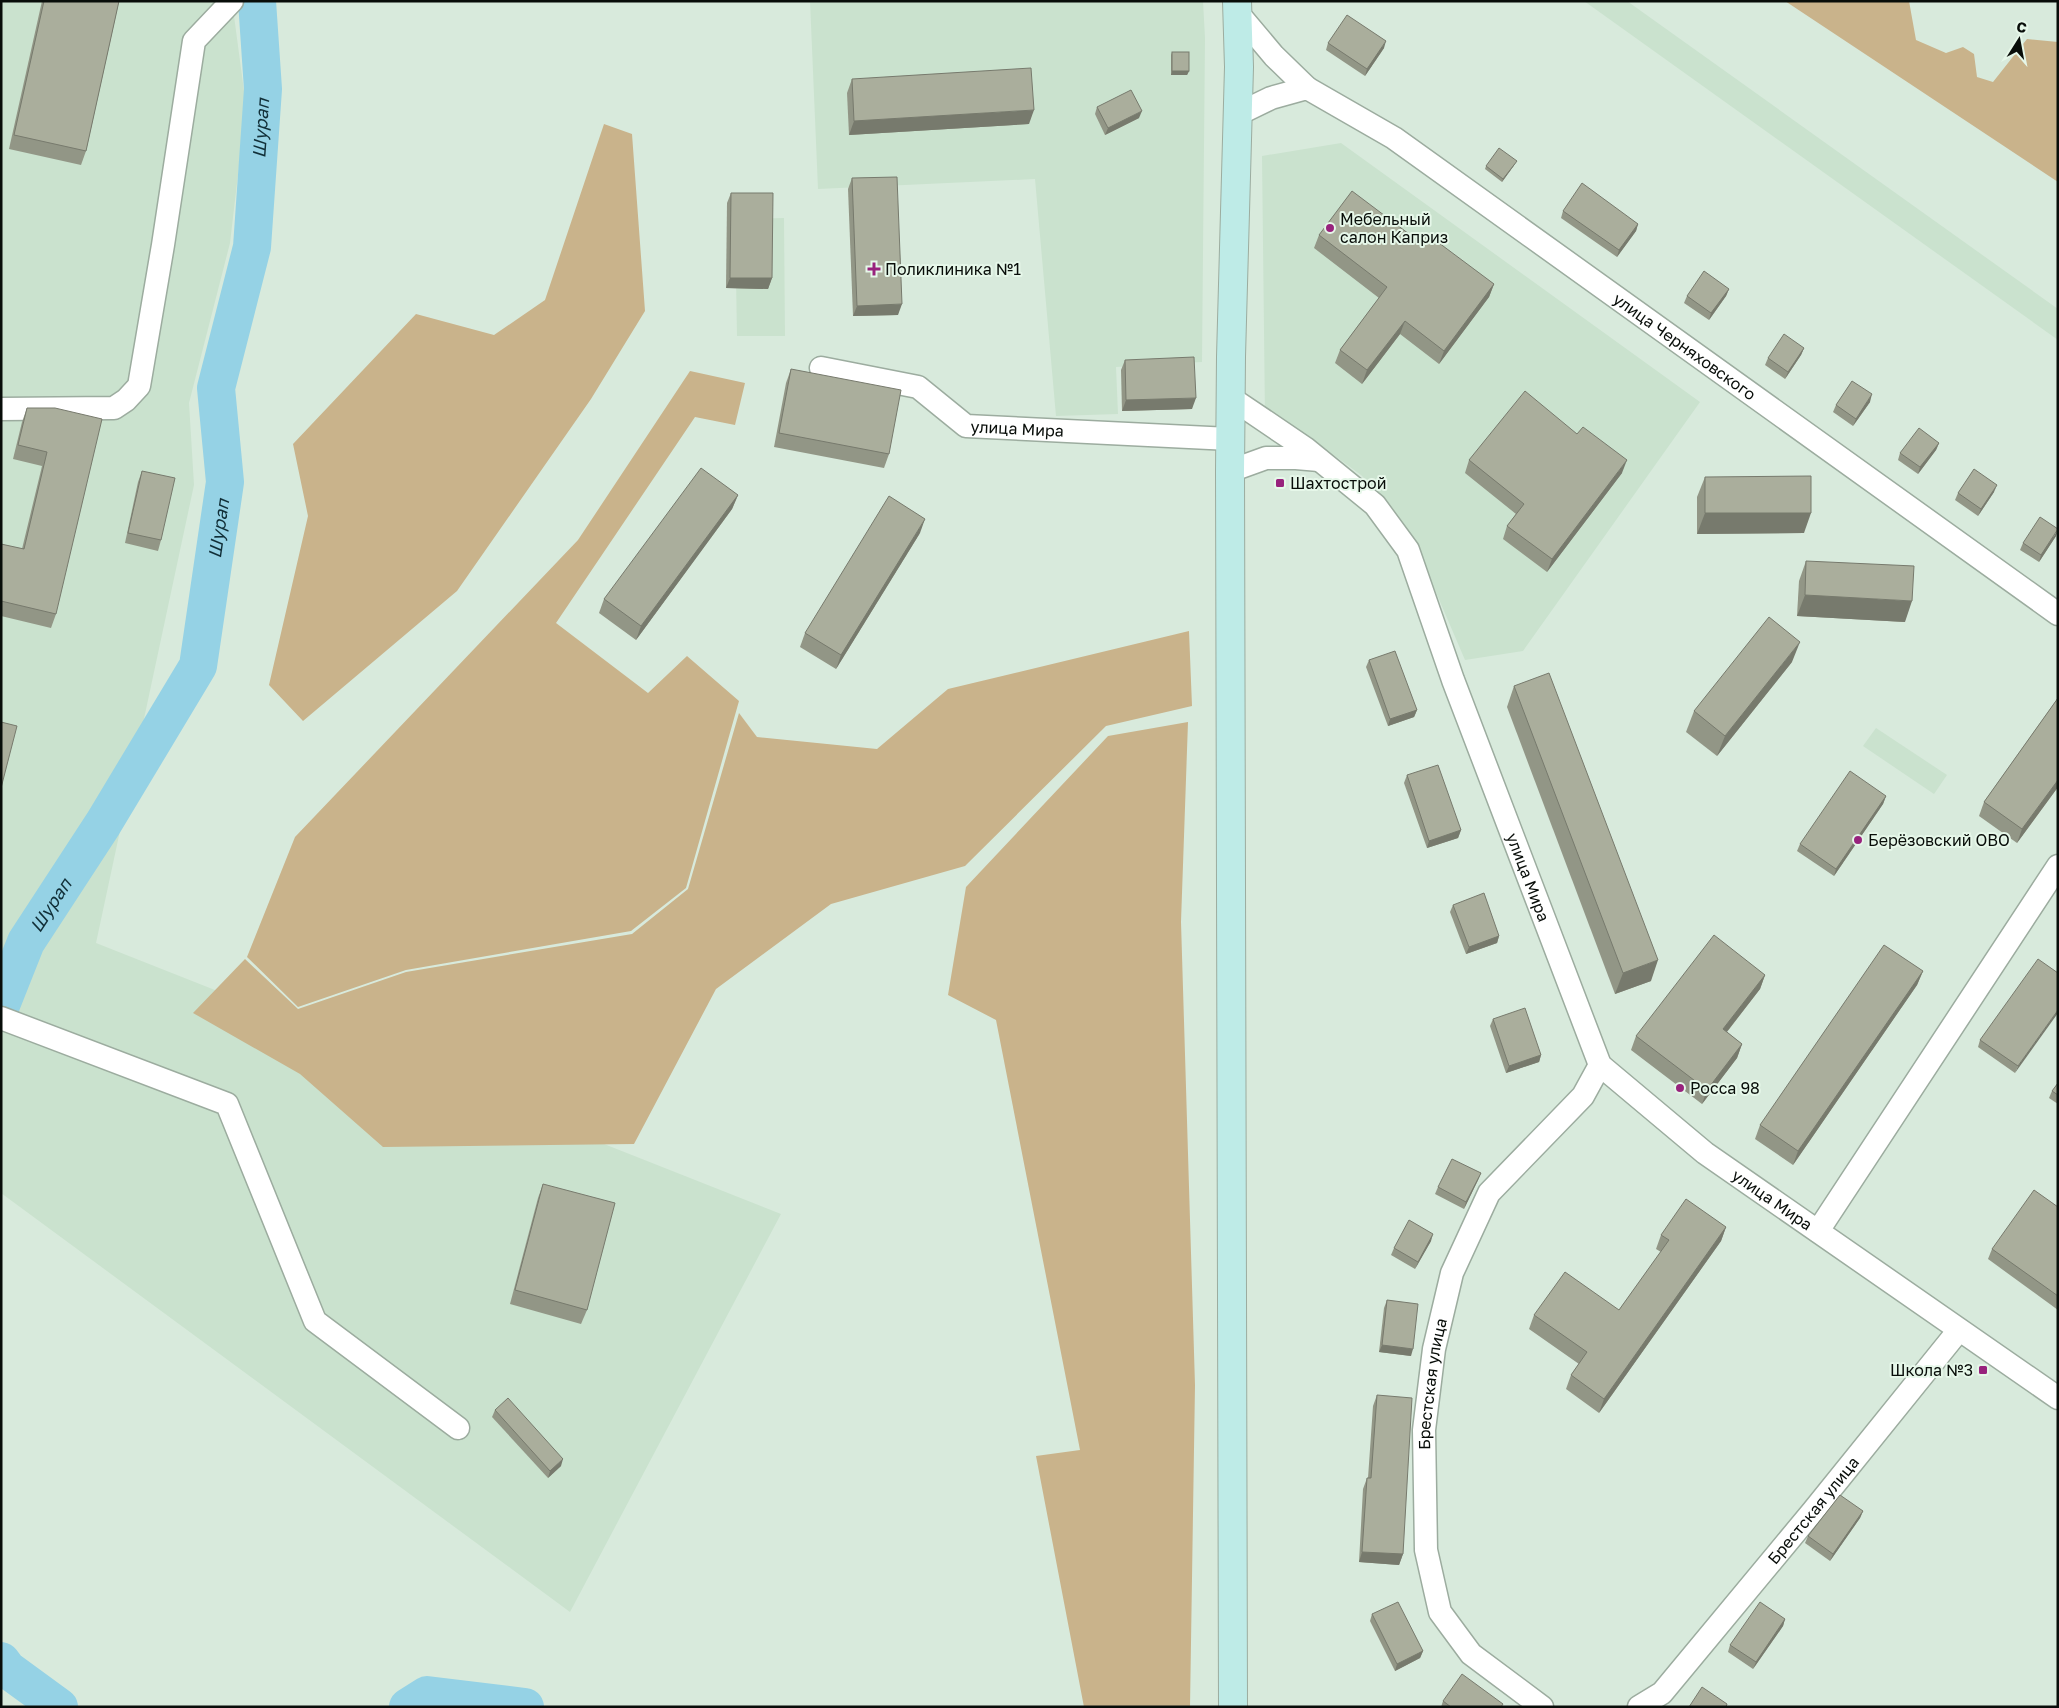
<svg xmlns="http://www.w3.org/2000/svg" width="2059" height="1708" viewBox="0 0 2059 1708" font-family="'Golos Text',sans-serif">
<style>
.built{fill:#cae2ce}
.green{fill:#c9b38b}
.lines{fill:none;stroke-linecap:round;stroke-linejoin:round}
.river{stroke:#95d2e5;stroke-width:38}
.street-casing{stroke:#9cac9f;stroke-width:25}
.secondary-casing{stroke:#9cac9f;stroke-width:30}
.street{stroke:#fff;stroke-width:22}
.secondary{stroke:#beebe7;stroke-width:28}
.wall{fill:#929686}
.shaded-wall{fill:#777a6d}
.building{fill:#aaae9c;stroke:#777a6d}
.poi-dot{fill:#98227d;stroke:#e6f7e9;stroke-width:2}
.labels{text-anchor:middle;dominant-baseline:central;stroke-width:4;stroke-linejoin:round;paint-order:stroke}
.poi-label{font-size:16px;fill:#080d09;stroke:#e6f7e9;text-anchor:start}
.street-label{font-size:16px;fill:#080d09;stroke:#e6f7e9}
.water-label{font-size:18px;font-style:italic;fill:#112f38;stroke:#e6f7e9}
</style>
<rect width="100%" height="100%" fill="#d8eadc"/>
<!-- built -->
<g class="built">
<path d="M1,1H232L246,106L230,243L189,403L194,485L96,943L781,1214L570,1612L1,1193Z"/>
<path d="M810,1H1203L1205,38L1202,362L1116,367L1118,414L1056,416L1035,179L818,189Z"/>
<path d="M1584,1H1627L2058,309V340Z"/>
<path d="M1341,143L1700,402L1523,651L1465,660L1417,548L1384,498L1361,475L1320,445L1265,418L1262,156Z"/>
<path d="M784,218L785,336H737L735,219Z"/>
<path d="M1876,728L1947,775L1934,794L1863,746Z"/>
</g>
<!-- green -->
<g class="green">
<path d="M1785,1H1909L1916,40L1946,53L1963,47L1974,54L1977,77L1993,82L2027,39L2058,42V182Z"/>
<path d="M604,124L632,134L645,311L591,399L457,591L303,721L269,685L308,516L293,444L416,314L494,335L545,300Z"/>
<path d="M690,371L745,383L735,425L695,417L556,623L648,693L687,656L739,701L686,888L631,931L406,970L298,1007L247,957L295,837L578,540Z"/>
<path d="M1189,631L1192,706L1106,726L965,866L831,904L716,989L634,1144L383,1147L300,1074L193,1013L245,959L298,1009L406,972L632,934L688,889L739,713L757,737L877,749L948,689Z"/>
<path d="M1188,722L1181,922L1195,1385L1190,1707H1084L1036,1456L1080,1450L996,1020L948,995L966,887L1108,736Z"/>
</g>
<g class="lines">
<!-- river -->
<g class="river">
<path id="s1" d="M1,1005L26,942L103,824L198,666L225,482L216,388L252,247L263,89L257,1"/>
<path d="M1,1661L7,1669L59,1707"/>
<path d="M408,1707L427,1695L525,1707"/>
</g>
<!-- street casing -->
<g class="street-casing">
<g id="street">
<path d="M1237,12L1274,56L1307,88"/>
<path id="s2" d="M1238,114L1271,98L1307,88L1394,138L2058,614"/>
<path id="s3" d="M821,368L918,387L966,426L1230,439"/>
<path id="s4" d="M1231,398L1305,448L1375,505L1408,550L1453,680L1600,1065L1705,1153L2058,1398"/>
<path d="M1,409L114,408L126,400L139,386L163,245L194,41L232,1"/>
<path d="M1230,471L1266,458H1296L1319,460"/>
<path d="M1,1018L227,1104L315,1321L458,1428"/>
<path d="M1818,1231L2058,866"/>
<path id="s5" d="M1542,1707L1471,1654L1440,1612L1426,1550L1424,1430L1434,1349L1452,1273L1489,1193L1583,1096L1600,1065"/>
<path id="s6" d="M1639,1707L1662,1693L1813,1511L1959,1330"/>
</g>
</g>
<!-- secondary casing -->
<g class="secondary-casing">
<path id="secondary" d="M1233,1707L1230,471L1231,357L1239,67L1237,1"/>
</g>
<!-- street -->
<use href="#street" class="street"/>
<!-- secondary -->
<use href="#secondary" class="secondary"/>
</g>
<!-- wall -->
<g class="wall">
<path d="M42,1H119L86,151L81,165L9,149Z"/>
<path d="M1328,43L1384,48L1365,76L1326,50Z"/>
<path d="M1172,52L1189,71L1187,75H1171V55Z"/>
<path d="M852,79L1029,124L849,135L847,93Z"/>
<path d="M1097,107L1139,118L1105,135L1095,114Z"/>
<path d="M1515,164L1502,182L1485,169L1486,166Z"/>
<path d="M852,178L898,315L853,316L848,189Z"/>
<path d="M731,193L772,278L768,289L726,288L727,203Z"/>
<path d="M1563,211L1638,224L1636,231L1617,257L1561,218Z"/>
<path d="M1319,235L1421,243L1494,284L1489,297L1439,364L1400,334L1362,384L1335,363L1340,350L1379,298L1314,248Z"/>
<path d="M1729,289L1726,296L1709,320L1684,303L1687,296Z"/>
<path d="M1804,348L1801,355L1785,379L1765,365L1768,358Z"/>
<path d="M1125,360L1192,409L1122,411L1121,370Z"/>
<path d="M791,369L889,454L884,468L774,447L786,383Z"/>
<path d="M1870,402L1853,426L1833,412L1836,405Z"/>
<path d="M27,408H55L56,614L51,628L1,616V544L22,549L42,466L13,459L22,422Z"/>
<path d="M1939,443L1936,450L1918,474L1898,460L1900,453Z"/>
<path d="M1469,460L1622,473L1547,572L1503,539L1507,526L1516,514L1465,473Z"/>
<path d="M142,471L161,540L158,551L125,543L138,482Z"/>
<path d="M1705,477L1804,533L1697,534V497Z"/>
<path d="M1994,492L1978,516L1955,500L1958,493Z"/>
<path d="M738,495L732,509L636,640L599,613L604,599Z"/>
<path d="M920,533L836,669L800,647L805,633Z"/>
<path d="M2056,536L2039,562L2020,550L2023,543Z"/>
<path d="M1806,561L1905,622L1797,616L1799,581Z"/>
<path d="M1369,660L1417,710L1414,717L1388,726L1366,667Z"/>
<path d="M1792,662L1717,756L1686,732L1694,711Z"/>
<path d="M1514,686L1651,981L1615,994L1507,707Z"/>
<path d="M2058,698V787L2017,843L1979,816L1984,802Z"/>
<path d="M1407,775L1461,830L1458,838L1427,848L1404,783Z"/>
<path d="M1886,796L1883,804L1834,876L1797,851L1800,844Z"/>
<path d="M1453,905L1499,936L1497,943L1466,954L1450,912Z"/>
<path d="M1923,971L1917,985L1793,1165L1755,1139L1760,1125Z"/>
<path d="M2058,973L2015,1073L1978,1047L1980,1040Z"/>
<path d="M1765,975L1760,989L1727,1032L1742,1044L1737,1058L1702,1104L1631,1050L1636,1036Z"/>
<path d="M1493,1019L1541,1055L1539,1062L1506,1073L1490,1026Z"/>
<path d="M2058,1083V1104L2049,1098L2052,1091Z"/>
<path d="M1481,1173L1478,1180L1464,1209L1435,1194L1438,1187Z"/>
<path d="M543,1184L587,1310L581,1324L510,1304L538,1198Z"/>
<path d="M2058,1207V1310L1988,1259L1992,1249Z"/>
<path d="M1726,1227L1721,1241L1599,1413L1566,1389L1571,1375L1579,1364L1529,1329L1534,1315L1619,1310L1661,1252L1656,1249L1661,1235Z"/>
<path d="M1431,1241L1415,1269L1391,1255L1394,1248Z"/>
<path d="M1387,1300L1411,1356L1379,1352L1384,1308Z"/>
<path d="M1377,1395L1403,1554L1399,1565L1359,1562L1363,1489L1367,1478H1368L1373,1406Z"/>
<path d="M495,1410L561,1466L548,1478L492,1417Z"/>
<path d="M1863,1511L1860,1518L1830,1561L1805,1543L1808,1536Z"/>
<path d="M1372,1614L1423,1651L1420,1658L1395,1671L1370,1621Z"/>
<path d="M1785,1619L1783,1626L1753,1669L1728,1652L1730,1645Z"/>
<path d="M1443,1701L1502,1707H1441Z"/>
</g>
<!-- shaded-wall -->
<g class="shaded-wall">
<path d="M1386,41L1384,48L1365,76L1367,69Z"/>
<path d="M1172,71H1189L1187,75H1171Z"/>
<path d="M1034,110L1029,124L849,135L854,121Z"/>
<path d="M1142,111L1139,118L1105,135L1108,128Z"/>
<path d="M1517,161L1515,164L1502,182L1503,179Z"/>
<path d="M1638,224L1636,231L1617,257L1619,250Z"/>
<path d="M730,278H772L768,289L726,288Z"/>
<path d="M1494,284L1489,297L1439,364L1444,351Z"/>
<path d="M1729,289L1726,296L1709,320L1711,313Z"/>
<path d="M902,304L898,315L853,316L857,306Z"/>
<path d="M1405,321L1400,334L1362,384L1367,370Z"/>
<path d="M1804,348L1801,355L1785,379L1788,372Z"/>
<path d="M1872,394L1870,402L1853,426L1856,419Z"/>
<path d="M1196,398L1192,409L1122,411L1126,400Z"/>
<path d="M1939,443L1936,450L1918,474L1920,467Z"/>
<path d="M1627,460L1622,473L1547,572L1552,559Z"/>
<path d="M1997,485L1994,492L1978,516L1981,509Z"/>
<path d="M738,495L732,509L636,640L641,626Z"/>
<path d="M1705,513H1811L1804,533L1697,534Z"/>
<path d="M925,519L920,533L836,669L841,655Z"/>
<path d="M2058,530L2056,536L2039,562L2041,555Z"/>
<path d="M1805,595L1912,601L1905,622L1797,616Z"/>
<path d="M1800,642L1792,662L1717,756L1725,736Z"/>
<path d="M1417,710L1414,717L1388,726L1390,719Z"/>
<path d="M2058,780V787L2017,843L2022,829Z"/>
<path d="M1886,796L1883,804L1834,876L1836,869Z"/>
<path d="M1461,830L1458,838L1427,848L1429,841Z"/>
<path d="M1499,936L1497,943L1466,954L1469,947Z"/>
<path d="M1658,960L1651,981L1615,994L1623,973Z"/>
<path d="M1923,971L1917,985L1793,1165L1798,1151Z"/>
<path d="M1765,975L1760,989L1718,1043L1723,1029Z"/>
<path d="M2058,1010V1013L2015,1073L2018,1066Z"/>
<path d="M1742,1044L1737,1058L1702,1104L1707,1090Z"/>
<path d="M1541,1055L1539,1062L1506,1073L1509,1066Z"/>
<path d="M1481,1173L1478,1180L1464,1209L1466,1202Z"/>
<path d="M1726,1227L1721,1241L1599,1413L1604,1399Z"/>
<path d="M1433,1234L1431,1241L1415,1269L1418,1262Z"/>
<path d="M1382,1345L1413,1349L1411,1356L1379,1352Z"/>
<path d="M563,1459L561,1466L548,1478L550,1471Z"/>
<path d="M1863,1511L1860,1518L1830,1561L1833,1554Z"/>
<path d="M1362,1552L1403,1554L1399,1565L1359,1562Z"/>
<path d="M1785,1619L1783,1626L1753,1669L1756,1662Z"/>
<path d="M1423,1651L1420,1658L1395,1671L1397,1664Z"/>
</g>
<!-- building -->
<g class="building">
<path d="M44,1H119L86,151L14,135Z"/>
<path d="M1347,15L1386,41L1367,69L1328,43Z"/>
<rect x="1172" y="52" width="17" height="19"/>
<path d="M1031,68L1034,110L854,121L852,79Z"/>
<path d="M1131,90L1142,111L1108,128L1097,107Z"/>
<path d="M1499,148L1517,161L1503,179L1486,166Z"/>
<path d="M897,177L902,304L857,306L852,178Z"/>
<path d="M1582,183L1638,224L1619,250L1563,211Z"/>
<path d="M1352,191L1421,243L1427,234L1494,284L1444,351L1405,321L1367,370L1340,350L1387,287L1319,235Z"/>
<path d="M731,193H773L772,278H730Z"/>
<path d="M1704,271L1729,289L1711,313L1687,296Z"/>
<path d="M1784,334L1804,348L1788,372L1768,358Z"/>
<path d="M1194,357L1196,398L1126,400L1125,360Z"/>
<path d="M791,369L901,390L889,454L779,433Z"/>
<path d="M1852,381L1872,394L1856,419L1836,405Z"/>
<path d="M1525,391L1577,434L1583,427L1627,460L1552,559L1507,526L1524,504L1469,460Z"/>
<path d="M27,408H55L102,419L56,614L1,601V544L24,549L47,452L18,445Z"/>
<path d="M1919,428L1939,443L1920,467L1900,453Z"/>
<path d="M701,468L738,495L641,626L604,599Z"/>
<path d="M1974,469L1997,485L1981,509L1958,493Z"/>
<path d="M142,471L175,478L161,540L128,533Z"/>
<path d="M1811,476V513H1705V477Z"/>
<path d="M889,496L925,519L841,655L805,633Z"/>
<path d="M2040,517L2058,529L2041,555L2023,543Z"/>
<path d="M1806,561L1914,566L1912,601L1805,595Z"/>
<path d="M1769,617L1800,642L1725,736L1694,711Z"/>
<path d="M1395,651L1417,710L1390,719L1369,660Z"/>
<path d="M1549,673L1658,960L1623,973L1514,686Z"/>
<path d="M2058,698V780L2022,829L1984,802Z"/>
<path d="M1,722L17,726L1,788Z"/>
<path d="M1438,765L1461,830L1429,841L1407,775Z"/>
<path d="M1850,771L1886,796L1836,869L1800,844Z"/>
<path d="M1484,893L1499,936L1469,947L1453,905Z"/>
<path d="M1714,935L1765,975L1723,1029L1742,1044L1707,1090L1636,1036Z"/>
<path d="M1884,945L1923,971L1798,1151L1760,1125Z"/>
<path d="M2038,959L2058,973V1010L2018,1066L1980,1040Z"/>
<path d="M1525,1008L1541,1055L1509,1066L1493,1019Z"/>
<path d="M2058,1083V1095L2052,1091Z"/>
<path d="M1452,1159L1481,1173L1466,1202L1438,1187Z"/>
<path d="M543,1184L615,1203L587,1310L515,1290Z"/>
<path d="M2034,1190L2058,1207V1296L1992,1249Z"/>
<path d="M1686,1199L1726,1227L1604,1399L1571,1375L1587,1352L1534,1315L1565,1272L1619,1310L1669,1240L1661,1235Z"/>
<path d="M1409,1220L1433,1234L1418,1262L1394,1248Z"/>
<path d="M1387,1300L1418,1304L1413,1349L1382,1345Z"/>
<path d="M1377,1395L1412,1398L1403,1554L1362,1552L1367,1478H1371Z"/>
<path d="M508,1398L563,1459L550,1471L495,1410Z"/>
<path d="M1840,1495L1863,1511L1833,1554L1808,1536Z"/>
<path d="M1398,1602L1423,1651L1397,1664L1372,1614Z"/>
<path d="M1760,1602L1785,1619L1756,1662L1730,1645Z"/>
<path d="M1462,1674L1503,1704L1501,1707H1451L1443,1701Z"/>
<path d="M1702,1687L1727,1704L1726,1707H1689Z"/>
</g>
<!-- markers -->
<g class="poi-dot">
<circle cx="1330" cy="228" r="5"/>
<path d="M871.5 261.5h5v5h5v5h-5v5h-5v-5h-5v-5h5z"/>
<rect x="1275" y="478" width="10" height="10" rx="2.5"/>
<circle cx="1858" cy="840" r="5"/>
<circle cx="1680" cy="1088" r="5"/>
<rect x="1978" y="1365" width="10" height="10" rx="2.5"/>
</g>
<g class="labels">
<!-- poi labels -->
<g class="poi-label">
<text x="1340" y="219">Мебельный<tspan x="1340" dy="18">салон Каприз</tspan></text>
<text x="885" y="269">Поликлиника №1</text>
<text x="1290" y="483">Шахтострой</text>
<text x="1868" y="840">Берёзовский ОВО</text>
<text x="1690" y="1088">Росса 98</text>
<text x="1973" y="1370" text-anchor="end">Школа №3</text>
</g>
<!-- street labels -->
<g class="street-label">
<text stroke="none"><textPath href="#s2" startOffset="532">улица Черняховского</textPath></text>
<text stroke="none"><textPath href="#s3" startOffset="212">улица Мира</textPath></text>
<text stroke="none"><textPath href="#s4" startOffset="584">улица Мира</textPath></text>
<text stroke="none"><textPath href="#s4" startOffset="1004">улица Мира</textPath></text>
<text stroke="none"><textPath href="#s5" startOffset="371">Брестская улица</textPath></text>
<text stroke="none"><textPath href="#s6" startOffset="264">Брестская улица</textPath></text>
</g>
<!-- water labels -->
<g class="water-label">
<text stroke="none"><textPath href="#s1" startOffset="938">Шурап</textPath></text>
<text stroke="none"><textPath href="#s1" startOffset="532">Шурап</textPath></text>
<text stroke="none"><textPath href="#s1" startOffset="112">Шурап</textPath></text>
</g>
</g>
<!-- border -->
<rect width="2059" height="1708" fill="none" stroke="#080d09" stroke-width="5"/>
<!-- north arrow -->
<g transform="translate(2019 40) rotate(11)" stroke="#e6f7e9" stroke-width="4" paint-order="stroke">
<path d="M0-4L9 19L0 12L-9 19Z" fill="#080d09"/>
<text y="-8" font-size="14" font-weight="bold" text-anchor="middle" fill="#080d09">С</text>
</g>
</svg>
